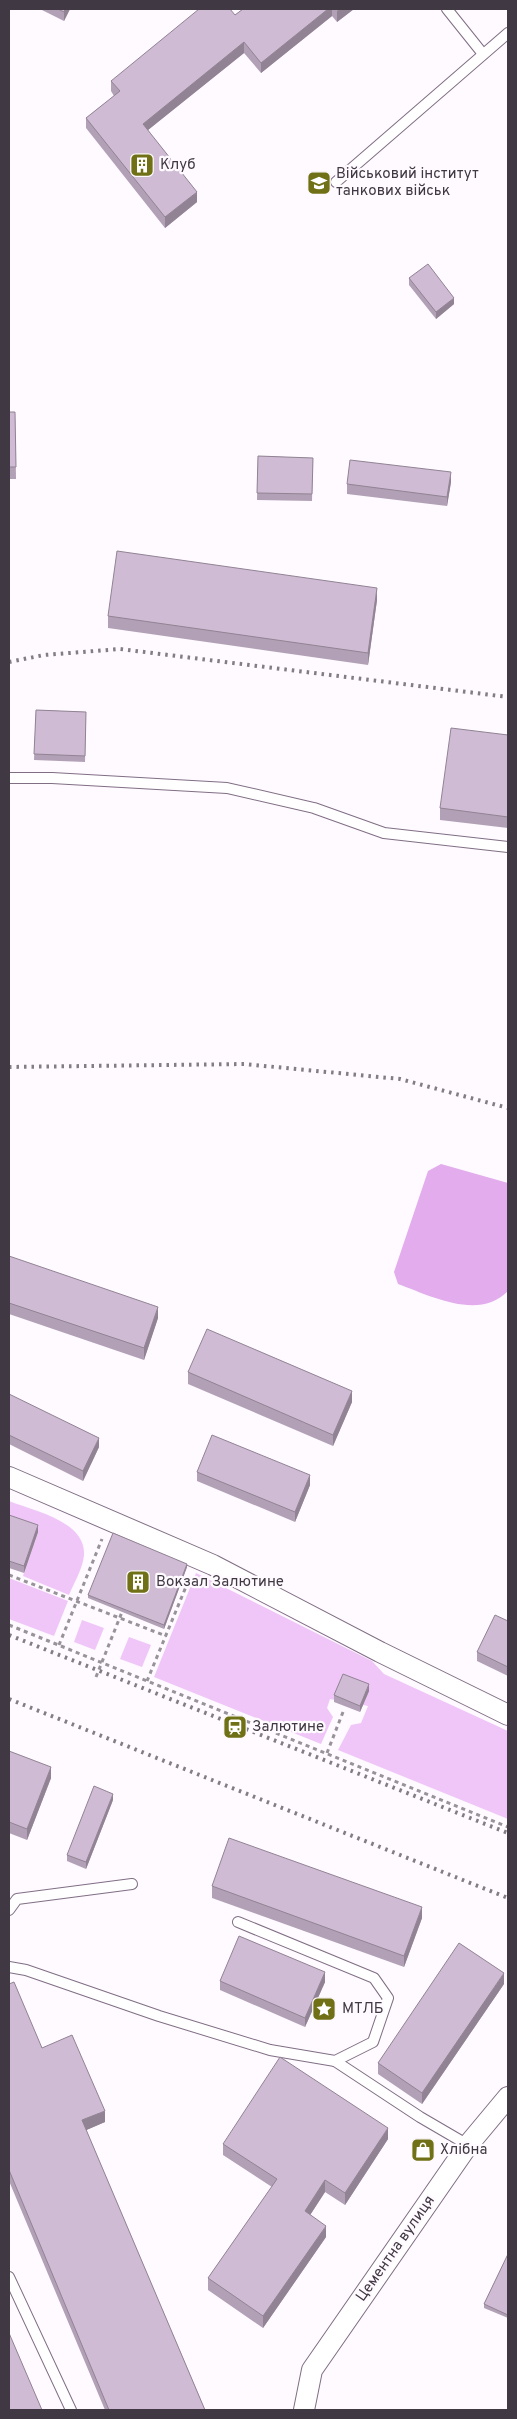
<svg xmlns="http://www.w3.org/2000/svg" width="517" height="2419" viewBox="0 0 517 2419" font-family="Overpass,sans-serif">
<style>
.green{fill:#f0c6f9}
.water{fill:#e2aced}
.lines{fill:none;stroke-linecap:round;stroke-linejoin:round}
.service-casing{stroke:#816e85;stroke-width:12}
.minor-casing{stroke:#816e85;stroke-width:22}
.path{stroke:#989299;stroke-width:3;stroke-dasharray:4 4;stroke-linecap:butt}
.service{stroke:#fff;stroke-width:10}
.minor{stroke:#fff;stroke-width:20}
.rail{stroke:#827c84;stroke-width:4;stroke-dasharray:2.5 5;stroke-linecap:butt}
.wall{fill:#b2a1b6}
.shaded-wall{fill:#918394}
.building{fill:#cfbbd4;stroke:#918394}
.labels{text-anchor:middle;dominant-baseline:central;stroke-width:4.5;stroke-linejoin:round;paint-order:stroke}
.poi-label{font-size:15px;fill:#403842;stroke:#fefaff;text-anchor:start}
.street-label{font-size:15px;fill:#403842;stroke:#fefaff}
</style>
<rect width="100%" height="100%" fill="#fefaff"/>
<!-- green -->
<g class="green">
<path d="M9,1501C34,1511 86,1521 84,1555C83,1568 74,1583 69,1595L23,1576L38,1532L9,1521Z"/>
<path d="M196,1573L372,1661L384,1674L508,1731V1819L338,1750L351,1725L361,1723L368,1706L363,1705L368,1691L335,1700L330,1699L327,1708L333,1717L321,1744L154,1677Z"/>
<path d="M9,1578L68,1601L54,1636L9,1619Z"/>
<path d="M82,1620L104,1628L95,1650L74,1642Z"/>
<path d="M129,1637L151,1645L142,1667L120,1659Z"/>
</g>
<!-- water -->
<path class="water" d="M441,1164L508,1183V1291C479,1321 431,1296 398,1284L394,1272L428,1171Z"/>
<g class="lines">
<!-- service casing -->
<g class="service-casing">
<g id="service">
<path d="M447,9L483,54"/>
<path d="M336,182L508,33"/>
<path d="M9,778H52L227,788L314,808L384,833L508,847"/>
<path d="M9,1910L17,1899L132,1884"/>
<path d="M9,1967L26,1970L159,2016L270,2050L335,2061L373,2042L388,1998L374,1978L238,1922"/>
<path d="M335,2061L420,2117L468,2145"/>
<path d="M9,2277L71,2410"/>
</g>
</g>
<!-- minor casing -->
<g class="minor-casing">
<g id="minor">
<path d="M9,1477L213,1565L380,1652L508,1715"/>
<path d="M304,2410L312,2370L468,2145L508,2097"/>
</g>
</g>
<!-- path -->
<g class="path">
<path d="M9,1575L166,1636"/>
<path d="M9,1625L508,1827"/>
<path d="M59,1645L102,1539"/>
<path d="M96,1677L122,1612"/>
<path d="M147,1681L190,1577"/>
<path d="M327,1753L343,1712"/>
</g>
<!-- service -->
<use href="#service" class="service"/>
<!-- minor -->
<use href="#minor" class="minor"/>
<!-- rail -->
<g class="rail">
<path d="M9,662L44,655L120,649L508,697"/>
<path d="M9,1067L244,1064L400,1079L508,1108"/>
<path d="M9,1635L508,1833"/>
<path d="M9,1699L508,1898"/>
</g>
</g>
<!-- wall -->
<g class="wall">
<path d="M40,9H70L64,21Z"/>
<path d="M243,9H354L337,22L332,16L261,73L244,53L148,130L197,202L165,228L86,128V118L114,96L111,91V81L235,15Z"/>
<path d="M409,278L454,304L436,319L409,285Z"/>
<path d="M9,412H15L16,479H9Z"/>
<path d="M258,456L313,458L312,501L257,500Z"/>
<path d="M451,482L447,506L347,494V484Z"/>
<path d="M377,600L368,665L108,628V616Z"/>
<path d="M36,710L86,712L85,762L34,760Z"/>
<path d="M508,735V828L440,820V808Z"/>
<path d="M9,1256L158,1318L144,1360L9,1314Z"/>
<path d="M188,1372L352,1402L333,1446L188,1384Z"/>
<path d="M9,1394L99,1447L83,1481L9,1444Z"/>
<path d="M197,1472L310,1485L295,1522L197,1481Z"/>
<path d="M9,1515L38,1532L24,1573L9,1568Z"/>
<path d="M187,1567L164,1629L88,1598V1595Z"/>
<path d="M508,1621V1676L477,1661V1652Z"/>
<path d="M369,1691L360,1712L334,1702V1695Z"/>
<path d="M9,1751L51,1778L27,1840L9,1833Z"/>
<path d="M113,1800L86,1869L67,1861V1855Z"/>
<path d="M212,1886L422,1918L404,1967L212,1898Z"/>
<path d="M220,1981L325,1982L305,2027L220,1990Z"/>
<path d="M9,1984L42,2048L105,2122L86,2130L205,2410H105L9,2181Z"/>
<path d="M504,1984L422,2104L378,2074V2063Z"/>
<path d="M388,2139L345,2205L325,2192L310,2215L326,2237L263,2328L208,2290V2278L272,2187L223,2155V2144Z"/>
<path d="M508,2254V2318L484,2308V2304Z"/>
</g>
<!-- shaded-wall -->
<g class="shaded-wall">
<path d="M65,9H70L64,21V12Z"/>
<path d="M328,9H332V16L261,73V63Z"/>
<path d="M340,9H354L337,22V11Z"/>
<path d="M244,42V53L143,134V124Z"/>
<path d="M197,192V202L165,228V217Z"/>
<path d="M454,298V304L436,319V312Z"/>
<path d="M451,472V482L447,506V497Z"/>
<path d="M377,588V600L368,665V653Z"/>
<path d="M158,1307V1318L144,1360V1348Z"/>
<path d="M352,1391V1402L333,1446V1435Z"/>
<path d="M99,1438V1447L83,1481V1471Z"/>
<path d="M310,1475V1485L295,1522V1512Z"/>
<path d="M38,1525V1532L24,1573V1566Z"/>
<path d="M187,1564V1567L164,1629V1625Z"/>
<path d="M369,1684V1691L360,1712V1706Z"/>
<path d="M51,1767V1778L27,1840V1829Z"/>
<path d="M113,1794V1800L86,1869V1862Z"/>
<path d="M422,1907V1918L404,1967V1956Z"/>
<path d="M325,1972V1982L305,2027V2018Z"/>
<path d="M504,1973V1984L422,2104V2093Z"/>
<path d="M105,2111V2122L82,2132V2120Z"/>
<path d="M388,2128V2139L345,2205V2193Z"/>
<path d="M325,2180V2192L305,2223V2211Z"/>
<path d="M326,2226V2237L263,2328V2316Z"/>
</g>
<!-- building -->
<g class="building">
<path d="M58,9H65L64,12Z"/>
<path d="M199,9H230L235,15L243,9H328L261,63L244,42L143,124L197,192L165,217L86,118L120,91L111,81Z"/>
<path d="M428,264L454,298L436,312L409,278Z"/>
<path d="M9,412H15L16,467H9Z"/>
<path d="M258,456L313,458L312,494L257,493Z"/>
<path d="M350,460L451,472L447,497L347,484Z"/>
<path d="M117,551L377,588L368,653L108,616Z"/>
<path d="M36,710L86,712L85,756L34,754Z"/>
<path d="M451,728L508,735V817L440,808Z"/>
<path d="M9,1256L158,1307L144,1348L9,1303Z"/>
<path d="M207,1329L352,1391L333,1435L188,1372Z"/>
<path d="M9,1394L99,1438L83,1471L9,1435Z"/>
<path d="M212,1435L310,1475L295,1512L197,1472Z"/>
<path d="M9,1515L38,1525L24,1566L9,1561Z"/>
<path d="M113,1533L187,1564L164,1625L88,1595Z"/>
<path d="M495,1615L508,1621V1667L477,1652Z"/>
<path d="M343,1674L369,1684L360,1706L334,1695Z"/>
<path d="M9,1751L51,1767L27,1829L9,1822Z"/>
<path d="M94,1786L113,1794L86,1862L67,1855Z"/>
<path d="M229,1838L422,1907L404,1956L212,1886Z"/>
<path d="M239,1936L325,1972L305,2018L220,1981Z"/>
<path d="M459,1943L504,1973L422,2093L378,2063Z"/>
<path d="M14,1982L42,2048L72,2035L105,2111L82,2120L205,2410H109L9,2170V1984Z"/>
<path d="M280,2057L388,2128L345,2193L325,2180L305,2211L326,2226L263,2316L208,2278L277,2179L223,2144Z"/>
<path d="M508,2254V2315L484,2304Z"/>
<path d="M9,2333L42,2410H9Z"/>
</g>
<!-- icons -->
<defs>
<g id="building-square" transform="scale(1.25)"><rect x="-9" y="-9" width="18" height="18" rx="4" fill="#707116" stroke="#fefaff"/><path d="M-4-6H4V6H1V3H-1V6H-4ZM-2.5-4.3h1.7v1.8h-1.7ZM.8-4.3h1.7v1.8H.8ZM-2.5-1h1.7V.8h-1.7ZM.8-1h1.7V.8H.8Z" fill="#fff"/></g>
<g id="university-square" transform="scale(1.25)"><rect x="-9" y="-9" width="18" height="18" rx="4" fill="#707116" stroke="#fefaff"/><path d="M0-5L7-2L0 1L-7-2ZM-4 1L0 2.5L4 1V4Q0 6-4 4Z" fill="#fff"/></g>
<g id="station-square" transform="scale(1.25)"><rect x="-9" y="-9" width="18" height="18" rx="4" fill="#707116" stroke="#fefaff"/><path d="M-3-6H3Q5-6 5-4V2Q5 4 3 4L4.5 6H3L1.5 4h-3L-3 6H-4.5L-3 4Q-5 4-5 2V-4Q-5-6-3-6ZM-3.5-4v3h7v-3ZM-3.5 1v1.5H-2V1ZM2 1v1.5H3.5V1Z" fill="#fff"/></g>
<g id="sight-square" transform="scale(1.25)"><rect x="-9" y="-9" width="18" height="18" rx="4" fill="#707116" stroke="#fefaff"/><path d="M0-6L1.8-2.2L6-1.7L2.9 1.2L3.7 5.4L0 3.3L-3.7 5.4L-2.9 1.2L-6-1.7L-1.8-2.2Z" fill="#fff"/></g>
<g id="shop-square" transform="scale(1.25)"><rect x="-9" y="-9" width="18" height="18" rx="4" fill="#707116" stroke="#fefaff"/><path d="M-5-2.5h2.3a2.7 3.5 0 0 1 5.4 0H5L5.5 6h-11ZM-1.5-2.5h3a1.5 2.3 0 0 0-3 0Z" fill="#fff"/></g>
</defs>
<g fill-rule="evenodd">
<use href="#building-square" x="142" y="165"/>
<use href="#university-square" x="319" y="183"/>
<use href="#building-square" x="138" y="1582"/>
<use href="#station-square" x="235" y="1727"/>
<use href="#sight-square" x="324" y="2009"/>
<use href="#shop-square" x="423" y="2150"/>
</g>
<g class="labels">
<!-- poi labels -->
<g class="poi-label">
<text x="160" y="165">Клуб</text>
<text x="336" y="174">Військовий інститут<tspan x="336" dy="17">танкових військ</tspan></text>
<text x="156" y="1582">Вокзал Залютине</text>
<text x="252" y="1727">Залютине</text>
<text x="342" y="2009">МТЛБ</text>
<text x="440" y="2150">Хлібна</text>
</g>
<!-- street labels -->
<g class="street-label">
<text transform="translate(396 2249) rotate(-55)">Цементна вулиця</text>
</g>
</g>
<!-- border -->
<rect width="517" height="2419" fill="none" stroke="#403842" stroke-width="20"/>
</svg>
